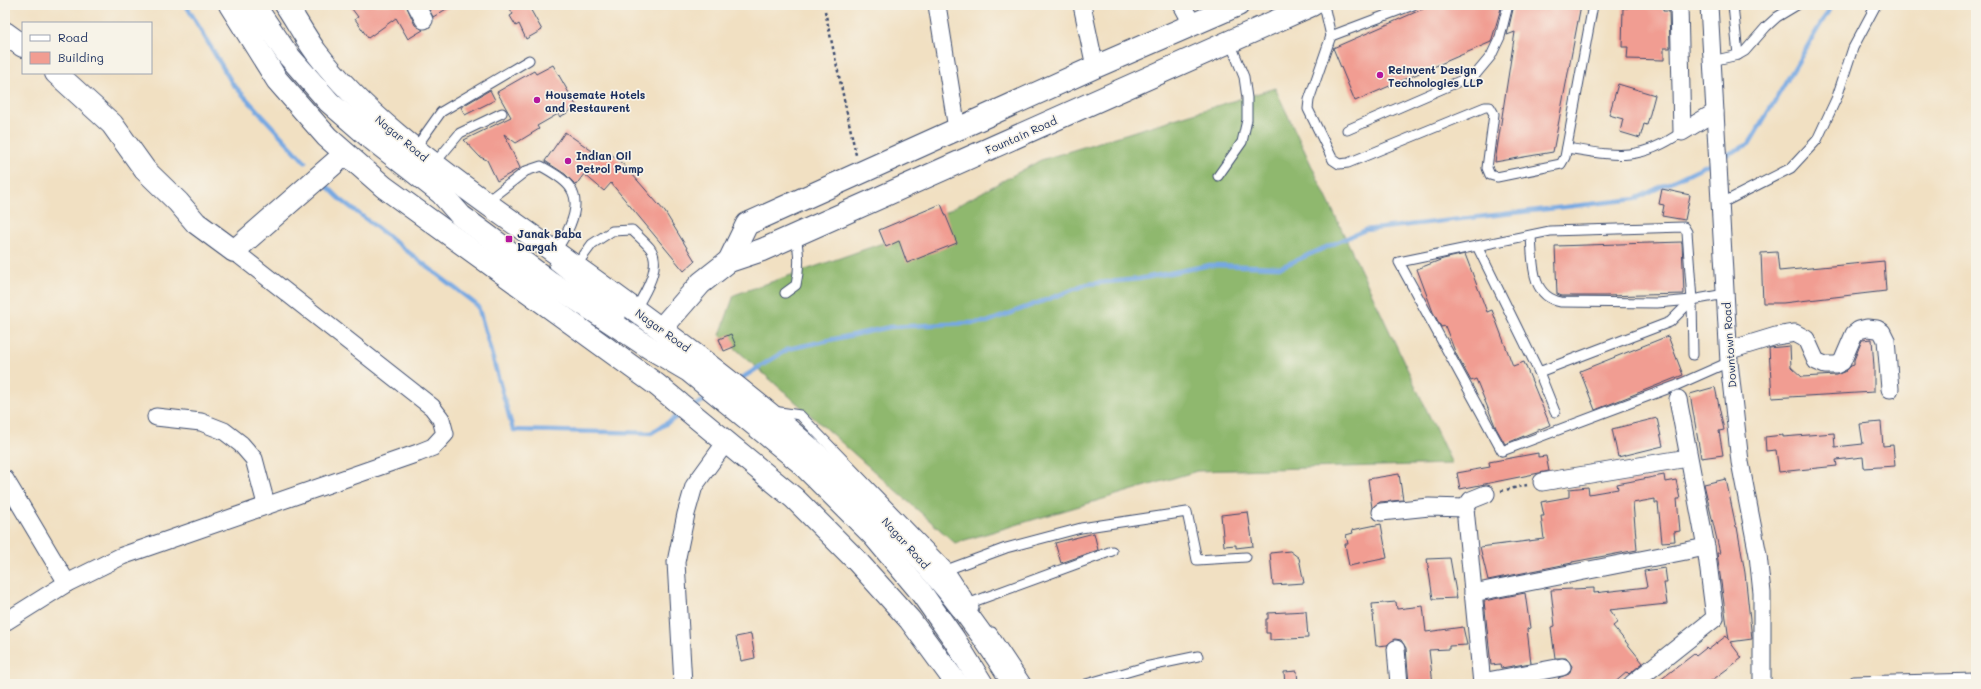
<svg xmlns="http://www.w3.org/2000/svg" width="1981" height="689" viewBox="0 0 1981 689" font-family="Mali,sans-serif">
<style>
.forest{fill:#8fb86e;stroke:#557466}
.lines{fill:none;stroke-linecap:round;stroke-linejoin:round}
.stream{stroke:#76a8e2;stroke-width:4.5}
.building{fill:#f19d92}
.lane-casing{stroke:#3b4a6d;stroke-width:11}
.street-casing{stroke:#3b4a6d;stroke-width:19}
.secondary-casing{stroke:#3b4a6d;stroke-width:24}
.highway-casing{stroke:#3b4a6d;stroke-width:24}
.path{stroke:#3b4a6d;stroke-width:2.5;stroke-dasharray:3 3;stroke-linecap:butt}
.lane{stroke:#fff;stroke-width:9}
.street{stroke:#fff;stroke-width:17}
.secondary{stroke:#fff;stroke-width:22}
.highway{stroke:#fff;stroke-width:22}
.poi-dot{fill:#b5179e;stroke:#f7f3e8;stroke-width:1.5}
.labels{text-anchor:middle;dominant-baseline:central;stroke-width:3.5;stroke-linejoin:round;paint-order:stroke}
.poi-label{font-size:11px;font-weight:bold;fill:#1b2f5e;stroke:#f7f3e8;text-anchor:start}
.street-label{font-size:11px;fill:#1b2f5e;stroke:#f7f3e8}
</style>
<rect width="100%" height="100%" fill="#f7f3e8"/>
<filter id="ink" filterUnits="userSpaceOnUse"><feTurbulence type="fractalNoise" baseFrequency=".025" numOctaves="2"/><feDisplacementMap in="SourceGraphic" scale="8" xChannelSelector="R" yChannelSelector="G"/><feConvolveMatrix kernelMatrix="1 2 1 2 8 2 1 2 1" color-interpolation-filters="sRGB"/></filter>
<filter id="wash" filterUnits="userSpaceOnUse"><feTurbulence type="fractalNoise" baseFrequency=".012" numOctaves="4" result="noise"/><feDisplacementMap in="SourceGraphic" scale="16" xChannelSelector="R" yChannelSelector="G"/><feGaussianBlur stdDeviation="0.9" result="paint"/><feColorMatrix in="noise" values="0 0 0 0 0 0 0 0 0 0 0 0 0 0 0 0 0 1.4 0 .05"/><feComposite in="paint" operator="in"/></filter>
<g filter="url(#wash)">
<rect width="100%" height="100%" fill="#f1e0c2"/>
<!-- forest -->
<path class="forest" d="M1275,88L1452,464L1197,471L955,543L720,335L734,295L900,237L1041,160Z"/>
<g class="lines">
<!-- stream -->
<g class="stream">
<path d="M186,5L232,83L305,162"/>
<path d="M1722,157L1749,144L1832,5"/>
<path d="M323,182L340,199L478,306L513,430L651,433L683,413"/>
<path d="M737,381L788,349L890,327L987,322L1088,284L1139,279L1210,265L1281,267L1365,230L1635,199L1715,161"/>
<path d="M694,406L710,397"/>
</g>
</g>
<g id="blocks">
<!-- building -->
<g class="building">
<path d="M349,5H406L415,25L423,30L408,39L396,18L368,38L355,19L358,17Z"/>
<path d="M427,5H453L433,17Z"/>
<path d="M508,5H528L542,30L526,39L519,24L516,26L510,16L513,14Z"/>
<path d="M1432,5H1502L1491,42L1355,101L1333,48Z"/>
<path d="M1514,5H1581L1553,152L1495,162L1515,32L1507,35Z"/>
<path d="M1628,5H1663V11H1669L1670,48H1664V60L1627,59L1628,47H1622L1623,8H1628Z"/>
<path d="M553,65L577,107L560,117L558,114L537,126L539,129L516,143L504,134L520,168L497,181L487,160L480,157L464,140L511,117L497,92L534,71L536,74Z"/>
<path d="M1618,84L1655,95L1647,125L1644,124L1640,138L1620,132L1623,119L1609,115Z"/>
<path d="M490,90L495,100L465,115L461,107Z"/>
<path d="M565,132L605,160L610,153L625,166L665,212L695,261L684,271L611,183L604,191L584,174L576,185L565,174L545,161Z"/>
<path d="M1662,189L1690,195L1685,220L1662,216L1664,205L1659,204Z"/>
<path d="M941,204L957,243L907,263L899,241L886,247L879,230Z"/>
<path d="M1682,242L1684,294L1604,296H1562L1557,294L1555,246Z"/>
<path d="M1777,252L1779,271L1884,261L1886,291L1783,303H1763L1761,253Z"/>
<path d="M1465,254L1487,312L1492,310L1513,366L1524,362L1550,425L1505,444L1496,428L1476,379L1471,381L1456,354L1445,326L1441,327L1433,312L1417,269L1443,259Z"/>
<path d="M731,334L736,346L724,351L719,339Z"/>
<path d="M1668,336L1683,375L1595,410L1580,371Z"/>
<path d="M1872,339L1874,367V392L1772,398L1769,348L1790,346L1791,367L1802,377L1836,375L1846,371L1851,366L1854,365V360L1862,340Z"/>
<path d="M1715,387L1724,430L1719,431L1723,455L1701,458L1690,394Z"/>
<path d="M1657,418L1663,446L1618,457L1612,429Z"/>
<path d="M1881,422L1883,446L1893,445L1895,466L1864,468L1863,457L1836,460L1837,466L1779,472L1776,450L1766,451L1765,437L1783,435V437L1834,433L1835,447L1863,444L1860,424Z"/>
<path d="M1538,453V457L1546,456L1549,471L1460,489L1457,473L1490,467L1489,462Z"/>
<path d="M1399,474L1403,500L1380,502L1372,508L1368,479Z"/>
<path d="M1664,475L1665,482L1676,480L1680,499H1677L1680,531L1674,532L1675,541L1662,542L1658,503H1655V499L1633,503L1637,550L1572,562V563L1488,580L1480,547L1544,539L1541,516H1544L1541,502L1569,497V489L1588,487L1589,494L1618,489L1617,484Z"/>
<path d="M1726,479L1736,527H1737L1745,573L1752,639L1730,642L1742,658L1707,684H1655L1694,654L1696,656L1706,648L1708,650L1726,636L1729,640L1717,553H1720L1704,484Z"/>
<path d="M1248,512L1253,546L1236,548V545L1224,546L1221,515Z"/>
<path d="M1381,524L1387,558L1349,566L1345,544H1348L1346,535L1353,533L1352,530Z"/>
<path d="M1094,533L1098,550L1061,563L1055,543Z"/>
<path d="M1290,551L1299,558L1304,583L1273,585L1270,553Z"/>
<path d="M1450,558L1457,598L1433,599L1427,559Z"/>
<path d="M1665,568L1667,583H1664L1667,604L1609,610L1618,622L1613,626L1643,663L1629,674L1627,672L1613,684H1563L1558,678L1569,674L1572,666L1566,658H1555L1551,627L1555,626L1551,590L1594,588V593L1647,587L1644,571Z"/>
<path d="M1525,593L1530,628L1527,629L1531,663L1501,668L1500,664L1491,665L1484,601Z"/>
<path d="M1396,602L1397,609L1423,606L1426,632L1463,627L1467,645L1449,646V649L1429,650L1433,684H1409L1406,648L1401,640L1395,639L1387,645L1376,646L1372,604Z"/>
<path d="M1306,611L1308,638L1270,640V633H1266V619H1268V613Z"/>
<path d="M751,634L755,658L741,661L736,637Z"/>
<path d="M1297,671L1298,684H1285L1284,672Z"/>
</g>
</g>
</g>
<g filter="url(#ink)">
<use href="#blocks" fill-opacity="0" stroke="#3b4a6d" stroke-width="1"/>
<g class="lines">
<!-- lane casing -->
<g class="lane-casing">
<g id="lane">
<path d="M1324,5L1331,36L1309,100L1308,109L1333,160L1339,164L1348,163L1485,107H1490L1494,114L1487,168L1490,175L1497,177L1561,164L1565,157L1593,5"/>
<path d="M1733,5L1738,55"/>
<path d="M1331,36L1413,5"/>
<path d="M1712,61L1738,55L1745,51L1766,27L1777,17L1797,5"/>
<path d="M1347,130L1476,74L1491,56L1500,37L1508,5"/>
<path d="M1567,148C1616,156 1639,162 1682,132"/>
<path d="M414,150L441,112L529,60"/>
<path d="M434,164L460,133L502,113"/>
<path d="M1218,176L1242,142L1247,120V98L1244,77L1230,42"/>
<path d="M486,202L526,171L541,166C551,172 565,179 571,189C583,208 566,236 555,252"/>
<path d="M1720,204L1791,168L1817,140L1837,97L1853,48L1876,5"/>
<path d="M1531,236C1533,262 1530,296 1561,302L1657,303L1692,300L1725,294"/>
<path d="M1477,246L1539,372L1555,412"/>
<path d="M554,265L621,317"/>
<path d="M575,267L592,244L612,231L632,230C638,236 645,242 650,248C663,265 644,295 635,310"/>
<path d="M785,293L796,285C800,267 799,253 796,235"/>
<path d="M1693,355L1692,300L1687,232L1684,227L1550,231L1399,262L1502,451L1675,386L1729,362"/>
<path d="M1539,372L1670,322L1692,300"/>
<path d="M773,411L800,415L949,569L974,607"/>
<path d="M949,569L1006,548L1081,528L1187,512L1197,560L1246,557"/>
<path d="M970,603L1112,551"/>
<path d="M992,632L1027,684"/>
<path d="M1086,684L1145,667L1198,656"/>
<path d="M1854,684V681L1976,678"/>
</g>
</g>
<!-- street casing -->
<g class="street-casing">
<g id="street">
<path d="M416,5L424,20"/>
<path d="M937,5L957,129"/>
<path d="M1082,5L1095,67"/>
<path d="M1182,5L1193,25"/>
<path d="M1679,5L1682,132L1715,112"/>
<path d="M1709,5L1729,362L1740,462L1758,555L1762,593V684"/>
<path d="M1730,350L1776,336L1795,333L1806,339L1816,361L1825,365H1836L1842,362L1854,334L1859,330L1867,328L1877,329L1882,332L1886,340L1890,389"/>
<path d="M156,417L201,422L224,431L241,444L254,459L266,504"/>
<path d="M5,479L67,583"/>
<path d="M1542,482L1688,458"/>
<path d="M1381,512L1429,507L1465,508"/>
<path d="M1473,593L1706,547"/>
<path d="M5,622L67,583L122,556L418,453L433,447L445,434L441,419L432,407L234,251"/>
<path d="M1396,649L1399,684"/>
<path d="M1482,682L1562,667"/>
<path d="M683,684L676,562L686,514L694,486L726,442"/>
<path d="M1482,684L1465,508L1471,500L1486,494"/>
<path d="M1632,684L1715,618L1706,547L1678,399"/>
</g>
</g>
<!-- secondary casing -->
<g class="secondary-casing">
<g id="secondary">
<path d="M5,33L23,46"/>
<path d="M56,73L112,124L145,170L178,202L196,223L234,251L345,154"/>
<path d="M729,261L747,224L1095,67L1238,5"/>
<path d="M661,329L701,283L729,261L762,250L1312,5"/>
</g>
</g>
<!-- highway casing -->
<g class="highway-casing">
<g id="highway">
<path d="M230,5L277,80L327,137L384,187L657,385L794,498L856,560L910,620L957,684"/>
<path d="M254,5L287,54L329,102L367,135L441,193L461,216L550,282L650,348L689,371L800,462L873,535L920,591L954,639L982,684"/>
<path d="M286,5C296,20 305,37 316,52C363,113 427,160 489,205C523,229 557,254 591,278C749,392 912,515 1014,684"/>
</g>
</g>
<!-- path -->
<g class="path">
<path d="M825,11L856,155"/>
<path d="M1501,491L1527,485"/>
</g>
<!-- lane -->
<use href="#lane" class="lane"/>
<!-- street -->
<use href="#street" class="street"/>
<!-- secondary -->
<use href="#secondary" class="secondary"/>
<!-- highway -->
<use href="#highway" class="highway"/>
</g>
</g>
<!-- markers -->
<g class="poi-dot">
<circle cx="1380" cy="75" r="4"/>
<circle cx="537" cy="100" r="4"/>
<circle cx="568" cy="161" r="4"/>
<rect x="505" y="235" width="8" height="8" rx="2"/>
</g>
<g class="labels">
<!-- poi labels -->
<g class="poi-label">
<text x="1388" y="69">Reinvent Design<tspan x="1388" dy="13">Technologies LLP</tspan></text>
<text x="545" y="94">Housemate Hotels<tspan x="545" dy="13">and Restaurent</tspan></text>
<text x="576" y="155">Indian Oil<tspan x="576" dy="13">Petrol Pump</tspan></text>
<text x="517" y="233">Janak Baba<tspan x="517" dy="13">Dargah</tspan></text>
</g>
<!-- street labels -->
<g class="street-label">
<text transform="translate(1021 135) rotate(-24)">Fountain Road</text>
<text transform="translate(402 138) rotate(40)">Nagar Road</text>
<text transform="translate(663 330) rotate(36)">Nagar Road</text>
<text transform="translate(1729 345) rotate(-94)">Downtown Road</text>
<text transform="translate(906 543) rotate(48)">Nagar Road</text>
</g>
</g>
<!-- margin -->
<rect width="1981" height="689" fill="none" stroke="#f7f3e8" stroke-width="20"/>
<!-- legend -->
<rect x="22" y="22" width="130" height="52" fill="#f7f3e8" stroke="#9fa5b1"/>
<rect x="30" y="35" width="20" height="6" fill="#ffffff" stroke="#9fa5b1"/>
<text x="58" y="42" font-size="12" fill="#1b2f5e">Road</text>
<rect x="30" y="52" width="20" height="12" fill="#f19d92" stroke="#9fa5b1"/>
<text x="58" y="62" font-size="12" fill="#1b2f5e">Building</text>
</svg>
